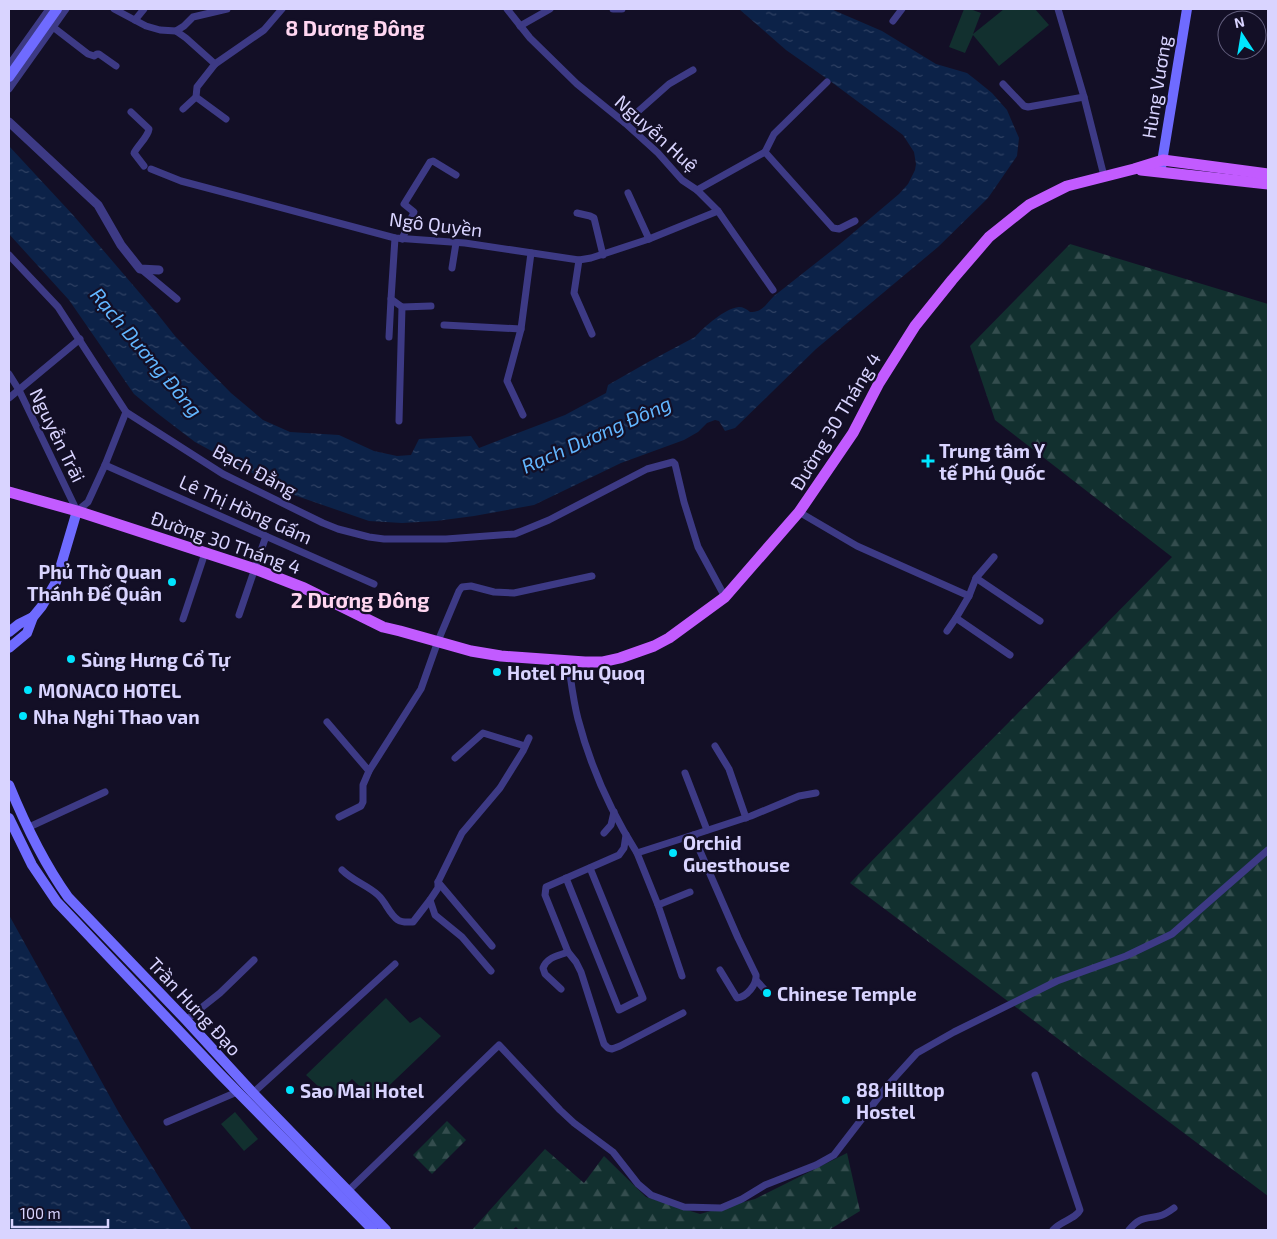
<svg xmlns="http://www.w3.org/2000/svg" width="1277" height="1239" viewBox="0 0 1277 1239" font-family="'Exo 2',sans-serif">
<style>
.grass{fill:#12302f}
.forest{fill:url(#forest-firs)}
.water{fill:url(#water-ripples)}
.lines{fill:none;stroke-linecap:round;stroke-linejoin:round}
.minor{stroke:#3d3a85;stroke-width:7}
.tertiary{stroke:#3d3a85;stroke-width:9}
.secondary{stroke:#6f6bff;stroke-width:10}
.primary{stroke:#c25bff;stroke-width:11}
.poi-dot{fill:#00e5ff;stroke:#130f26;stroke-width:2}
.labels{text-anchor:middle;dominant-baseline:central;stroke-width:4.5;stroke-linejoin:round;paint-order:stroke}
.street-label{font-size:19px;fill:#d9d4ff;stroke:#130f26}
.poi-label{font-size:19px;font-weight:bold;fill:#d9d4ff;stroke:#130f26;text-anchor:start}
.water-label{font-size:20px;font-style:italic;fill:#62b6ff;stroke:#130f26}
.quarter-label{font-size:21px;font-weight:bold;fill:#ffd6f0;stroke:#130f26}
</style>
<defs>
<pattern id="forest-firs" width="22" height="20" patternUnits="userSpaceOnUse" patternTransform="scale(1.25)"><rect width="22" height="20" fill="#12302f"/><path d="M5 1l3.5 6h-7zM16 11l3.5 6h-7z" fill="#344d4e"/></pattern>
<pattern id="water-ripples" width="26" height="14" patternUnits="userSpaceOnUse" patternTransform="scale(1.25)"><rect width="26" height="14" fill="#0c2248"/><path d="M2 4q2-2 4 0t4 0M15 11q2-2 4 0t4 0" fill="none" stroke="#2f4163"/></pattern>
</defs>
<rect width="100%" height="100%" fill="#130f26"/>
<!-- grass -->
<g class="grass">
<path d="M964,9H970L981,13L973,34L1004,9H1035L1049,25L999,66L973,35L965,53L949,47Z"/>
<path d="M386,998L410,1023L420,1017L441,1036L374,1100L352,1079L332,1099L306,1075Z"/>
<path d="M235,1112L258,1139L244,1151L221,1124Z"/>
</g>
<!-- forest -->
<g class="forest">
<path d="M1070,244L1268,304V1196L850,883L1172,557L995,420L970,346Z"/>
<path d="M447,1121L466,1140L432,1174L413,1155Z"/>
<path d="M545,1149L584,1183L604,1156L646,1197L700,1214L755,1199L847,1153L860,1211L829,1230H519L516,1227L512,1230H472Z"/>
</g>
<!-- water -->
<g class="water">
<path d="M739,9H831L882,31L936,64L967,73L976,80L992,93L1007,110L1019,138L1017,156L988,198L938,247L816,349L735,428L725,431L719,421L715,420L707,423L698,432L684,440L621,463L534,505L474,516L436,521L402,523L369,521L291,494L195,442L157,413L134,394L69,300L9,234V146L73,215L156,312L175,336L231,393L263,420L290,432L339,435L374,451L397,456L411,455L419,439L471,436L479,448L565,415L606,393L608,385L650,361L695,337C704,327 725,308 739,307C743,307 747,309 750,312C763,312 766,304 774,296L840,244L899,194L908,184L915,170L916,164L914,152L903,135L826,78L786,50Z"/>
<path d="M9,915L119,1113L192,1230H9Z"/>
</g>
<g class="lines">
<!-- minor -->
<g class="minor">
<path d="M114,9L146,26L160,30L176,31L186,38L215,64L264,30L282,9"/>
<path d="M507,9L530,38L577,84L625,123L658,153L682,180L697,190L718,211L773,290"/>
<path d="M613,9H622"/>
<path d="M1058,9L1084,97L1104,176"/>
<path d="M135,20L144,9"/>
<path d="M893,21L902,9"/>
<path d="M520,26L550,9"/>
<path d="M53,27L88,54L94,56L97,54H99L116,66"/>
<path d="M176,31L184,26L193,17L227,9"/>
<path d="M215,64L197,87L196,97L226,119"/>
<path d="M9,65L49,9"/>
<path d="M1003,84L1024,106L1028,107L1084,97"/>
<path d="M9,89L66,9"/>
<path d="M183,109L196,97"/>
<path d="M131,112L149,129C148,137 138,145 134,153L144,166"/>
<path d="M625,123L669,84L693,70"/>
<path d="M765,152L774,134L827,82"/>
<path d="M151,169L181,181L395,238L465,243L579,260L591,258L649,239L718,211"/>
<path d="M697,190L765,152L833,228L839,229L855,221"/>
<path d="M628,193L649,239"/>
<path d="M577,213L590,216L594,218L603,255"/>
<path d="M395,238L391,299L402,307L399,421"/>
<path d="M402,239L414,212L404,204L430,162L433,161L456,175"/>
<path d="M9,255L58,307L126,412L223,474L323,523L338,529L369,537L384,539H446L515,534L549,520L647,469L673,462L675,464L684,502L698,547L725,597"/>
<path d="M579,260L574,293L592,334"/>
<path d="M452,268L456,243"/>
<path d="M141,269L177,299"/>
<path d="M402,307L431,306"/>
<path d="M444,325L521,329"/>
<path d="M389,337L391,299"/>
<path d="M9,374L19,390L77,511L88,502L105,465L126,412"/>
<path d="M9,398L80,339"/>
<path d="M523,415L507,381L521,329L531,253"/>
<path d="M105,465L374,584"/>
<path d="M799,512L857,546L969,596"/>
<path d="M994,557L976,578L969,596L956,618L1010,655"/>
<path d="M976,578L1040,621"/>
<path d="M239,615L266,536"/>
<path d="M183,619L205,553"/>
<path d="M947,631L956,618"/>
<path d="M568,661C571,680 573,700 578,719C590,765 611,812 637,853L693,835L738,938L756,975C757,984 747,997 737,998L720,970"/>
<path d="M327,722L369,771L421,689L438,641L459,591L462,587L471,586L494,592L514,593L592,576"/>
<path d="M715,746L729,769L746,818"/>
<path d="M455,758L483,733L525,746"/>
<path d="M685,773L707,830"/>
<path d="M339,817L361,806L363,802V785L369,771"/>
<path d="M27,828L105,792"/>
<path d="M604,833L611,825L614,812"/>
<path d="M626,835L624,848L619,855L546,887L545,895L568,952L576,962L581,972L604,1044L608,1048L612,1049L620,1046L683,1013"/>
<path d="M693,835L751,816L799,796L816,793"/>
<path d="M637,853L658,905L682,976"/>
<path d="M342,870C353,881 367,885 378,895C386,902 389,914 398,920C402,923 408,922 413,922L430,900"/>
<path d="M566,878L619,1010L643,998L590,868"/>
<path d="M438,882L492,946"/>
<path d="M658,905L690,892"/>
<path d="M491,971L462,937L435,915L430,900L438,888V882L462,833L500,788L523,751L529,738"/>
<path d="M756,980L766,991"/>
<path d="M561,989L545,974L543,968C547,957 558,956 568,952"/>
<path d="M186,1020L220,993L254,960"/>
<path d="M1035,1075L1080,1210C1076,1219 1060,1221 1053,1230"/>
<path d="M253,1093L395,964"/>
<path d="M167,1122L237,1092"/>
<path d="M348,1191L499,1045L560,1110L574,1123L613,1152L638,1184L651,1195L684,1207L721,1208L742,1199L765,1185L816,1165L834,1155L888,1085L917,1053L954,1032L1057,981L1126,956L1172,934L1268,850"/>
<path d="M1129,1230C1139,1217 1145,1219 1159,1216C1165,1215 1170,1211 1174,1208"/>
</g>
<!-- tertiary -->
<path class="tertiary" d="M9,122L98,205L121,245L140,269L159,270"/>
<!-- secondary -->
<g class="secondary">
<path d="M9,77L57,9"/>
<path d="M1161,168L1187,9"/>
<path d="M9,632L19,624L33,617"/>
<path d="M9,648L27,633L33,617L42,606L56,582L77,511"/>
<path d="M9,785C25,824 43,862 68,897L186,1020L253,1093L386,1230"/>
<path d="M9,818L32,865L57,902L220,1074L373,1230"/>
</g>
<!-- primary -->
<g class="primary">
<path d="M1141,170L1268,184"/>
<path d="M9,492L77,511L255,569L304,588L383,627L400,631L471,651L501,656L585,662H602L620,658L654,646L669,638L725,597L799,512L853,433L879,383L915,326L952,280L989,237L1029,205L1067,186L1134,169L1163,160L1268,174"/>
</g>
</g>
<!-- markers -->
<g class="poi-dot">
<path d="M925.5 453.5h5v5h5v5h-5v5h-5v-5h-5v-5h5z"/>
<circle cx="172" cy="582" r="5"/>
<circle cx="71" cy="659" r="5"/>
<circle cx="497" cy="672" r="5"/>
<circle cx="28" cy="690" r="5"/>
<circle cx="23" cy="716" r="5"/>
<circle cx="673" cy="853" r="5"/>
<circle cx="767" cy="993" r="5"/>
<circle cx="290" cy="1090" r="5"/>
<circle cx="846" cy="1100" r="5"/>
</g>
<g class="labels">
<!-- street labels -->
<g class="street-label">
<text transform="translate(1156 87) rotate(-81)">Hùng Vương</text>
<text transform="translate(657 133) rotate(42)">Nguyễn Huệ</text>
<text transform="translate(436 224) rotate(7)">Ngô Quyền</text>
<text transform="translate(835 421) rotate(-59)">Đường 30 Tháng 4</text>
<text transform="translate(58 435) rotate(64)">Nguyễn Trãi</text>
<text transform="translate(255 470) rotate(28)">Bạch Đằng</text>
<text transform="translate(246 509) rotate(24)">Lê Thị Hồng Gấm</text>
<text transform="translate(226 542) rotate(19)">Đường 30 Tháng 4</text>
<text transform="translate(195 1006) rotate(47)">Trần Hưng Đạo</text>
</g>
<!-- poi labels -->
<g class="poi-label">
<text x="939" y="450">Trung tâm Y<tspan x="939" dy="22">tế Phú Quốc</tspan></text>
<text x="162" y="571" text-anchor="end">Phủ Thờ Quan<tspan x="162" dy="22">Thánh Đế Quân</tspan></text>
<text x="81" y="659">Sùng Hưng Cổ Tự</text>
<text x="507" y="672">Hotel Phu Quoq</text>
<text x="38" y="690">MONACO HOTEL</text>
<text x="33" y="716">Nha Nghi Thao van</text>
<text x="683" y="842">Orchid<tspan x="683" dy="22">Guesthouse</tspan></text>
<text x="777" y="993">Chinese Temple</text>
<text x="856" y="1089">88 Hilltop<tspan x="856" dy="22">Hostel</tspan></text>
<text x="300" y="1090">Sao Mai Hotel</text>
</g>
<!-- water labels -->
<g class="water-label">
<text transform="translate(147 352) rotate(50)">Rạch Dương Đông</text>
<text transform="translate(596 434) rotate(-24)">Rạch Dương Đông</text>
</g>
<!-- quarter labels -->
<g class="quarter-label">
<text x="355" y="27">8 Dương Đông</text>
<text x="360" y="599">2 Dương Đông</text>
</g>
</g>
<!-- border -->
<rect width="1277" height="1239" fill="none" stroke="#d9d4ff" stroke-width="20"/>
<!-- north arrow -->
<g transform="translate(1242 35) rotate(348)"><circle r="24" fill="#130f26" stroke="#625e7d"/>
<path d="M0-4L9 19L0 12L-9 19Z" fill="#00e5ff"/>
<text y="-8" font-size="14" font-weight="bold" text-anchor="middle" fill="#d9d4ff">N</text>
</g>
<!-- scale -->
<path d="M12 1219v8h96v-8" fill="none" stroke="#d9d4ff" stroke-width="2.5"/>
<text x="20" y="1219" font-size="15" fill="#d9d4ff" stroke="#130f26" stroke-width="4" paint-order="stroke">100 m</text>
</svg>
